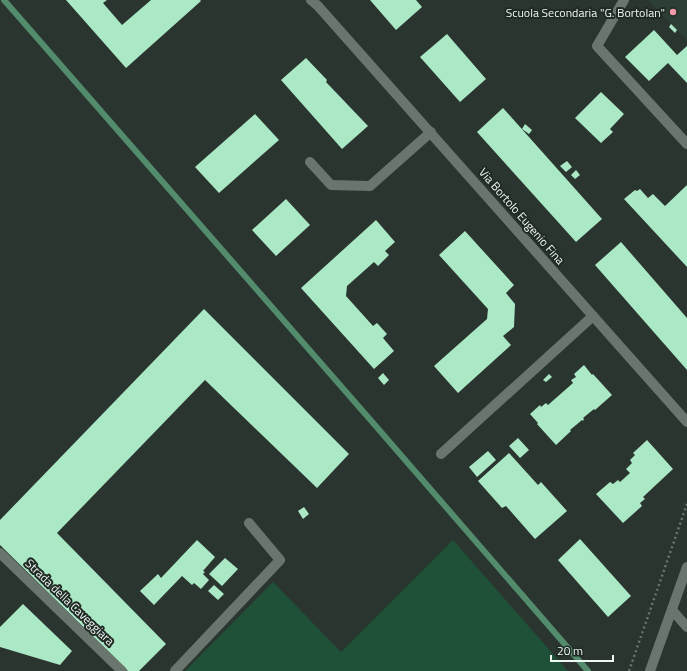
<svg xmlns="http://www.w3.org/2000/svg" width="687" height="671" viewBox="0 0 687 671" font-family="'Titillium Web',sans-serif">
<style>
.built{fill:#2d3f35}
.green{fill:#1e5138}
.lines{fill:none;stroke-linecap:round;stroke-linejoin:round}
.stream{stroke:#528c6d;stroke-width:6}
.building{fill:#abe8c5}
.path{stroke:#6b756f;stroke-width:2.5;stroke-dasharray:2 3;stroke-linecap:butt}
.minor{stroke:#69766e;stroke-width:10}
.poi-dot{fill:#f39aa8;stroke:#202b25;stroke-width:1.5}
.labels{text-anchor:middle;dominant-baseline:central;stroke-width:4;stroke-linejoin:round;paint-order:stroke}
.poi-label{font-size:12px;fill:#eff7f2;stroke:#202b25;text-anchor:end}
.street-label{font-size:12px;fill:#eff7f2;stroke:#202b25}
</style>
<rect width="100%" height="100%" fill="#2a352f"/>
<!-- built -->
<path class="built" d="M648,0H687V40L677,30Z"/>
<!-- green -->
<path class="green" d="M453,540L568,671H185L273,582L341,652Z"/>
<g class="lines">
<!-- stream -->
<path class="stream" d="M4,0L374,424L588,671"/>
</g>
<!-- building -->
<g class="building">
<path d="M66,0H107L103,3L122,25L151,0H200L201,1L126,68Z"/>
<path d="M370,0H416L422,7L396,30Z"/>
<path d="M671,24L677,30L675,33L669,27Z"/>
<path d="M654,30L677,55L687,46V83L668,63L649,81L625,57Z"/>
<path d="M447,34L486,79L460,102L420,57Z"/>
<path d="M306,58L327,80L326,82L368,126L342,149L281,80Z"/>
<path d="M601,92L624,114L610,129L613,132L601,143L575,118Z"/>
<path d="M503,108L602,219L576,242L477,132Z"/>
<path d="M255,114L279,140L219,193L195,167Z"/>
<path d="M525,124L532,130L529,134L522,129Z"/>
<path d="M567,161L572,167L566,172L560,166Z"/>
<path d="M576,170L580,175L575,179L571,175Z"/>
<path d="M687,185V267L624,199L635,190L637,191L640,189L648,198L653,194L665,206Z"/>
<path d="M286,199L310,225L276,256L252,230Z"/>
<path d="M376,220L395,242L385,251L389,255L378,266L374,262L347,286L346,296L373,326L377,323L387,334L383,338L394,351L374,369L301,288Z"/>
<path d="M465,231L514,285L506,293L515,304L514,327L503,336L511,345L458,393L434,366L487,319L488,309L439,255Z"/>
<path d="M621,242L687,318V370L595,265Z"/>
<path d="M204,309L349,454L317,488L205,380L57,533L166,644L139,671H128L0,545V520Z"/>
<path d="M584,365L592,375L593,374L612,395L595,410L594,409L583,418L584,419L583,421L582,420L570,430L571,431L556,445L537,424L538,423L530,414L540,405L541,407L546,403L548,405L573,383L571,380L576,377L574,374Z"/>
<path d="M383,373L389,380L384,385L378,378Z"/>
<path d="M549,374L552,377L546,382L543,380Z"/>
<path d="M518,438L529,450L520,458L509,446Z"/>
<path d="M647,440L673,469L643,497L645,499L640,503L642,506L623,523L596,494L610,482L613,484L618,480L620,482L630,473L626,469L632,463L630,460L635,455L633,453Z"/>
<path d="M488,451L496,460L477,477L469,467Z"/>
<path d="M509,453L538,485L541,482L567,511L535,539L506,506L502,508L478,481Z"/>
<path d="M304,507L309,514L303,519L298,511Z"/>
<path d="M580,539L631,596L608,617L558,560Z"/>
<path d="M197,540L215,557L203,571L205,572L203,574L209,580L201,589L194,583L192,585L182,576L154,605L140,591L158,574L161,578Z"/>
<path d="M225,558L238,569L222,586L209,574Z"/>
<path d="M214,585L224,594L218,600L208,591Z"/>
<path d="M23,604L72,651L60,665L0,647V627Z"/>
</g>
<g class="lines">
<!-- path -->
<path class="path" d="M629,671L687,504"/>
<!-- minor -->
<g class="minor">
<path d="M311,0L318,6L687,422"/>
<path d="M624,0L597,46L687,144"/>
<path d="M310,162L331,185L370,186L431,132"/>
<path d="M441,454L593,316"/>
<path d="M0,553L122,671"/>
<path d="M672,610L687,627"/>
<path d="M175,671L280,560L249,523"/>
<path d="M650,671L687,567"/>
</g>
</g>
<!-- markers -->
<circle class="poi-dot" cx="673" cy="12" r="4"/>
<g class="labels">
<!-- poi labels -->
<g class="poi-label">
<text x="665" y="12">Scuola Secondaria "G. Bortolan"</text>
</g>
<!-- street labels -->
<g class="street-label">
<text transform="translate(522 216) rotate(49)">Via Bortolo Eugenio Fina</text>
<text transform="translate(70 602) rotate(44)">Strada della Caveggiara</text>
</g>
</g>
<!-- scale -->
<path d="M551 655v6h62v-6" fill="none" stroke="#eff7f2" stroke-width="2"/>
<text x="557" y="655" font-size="12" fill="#eff7f2" stroke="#202b25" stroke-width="3" paint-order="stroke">20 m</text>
</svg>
